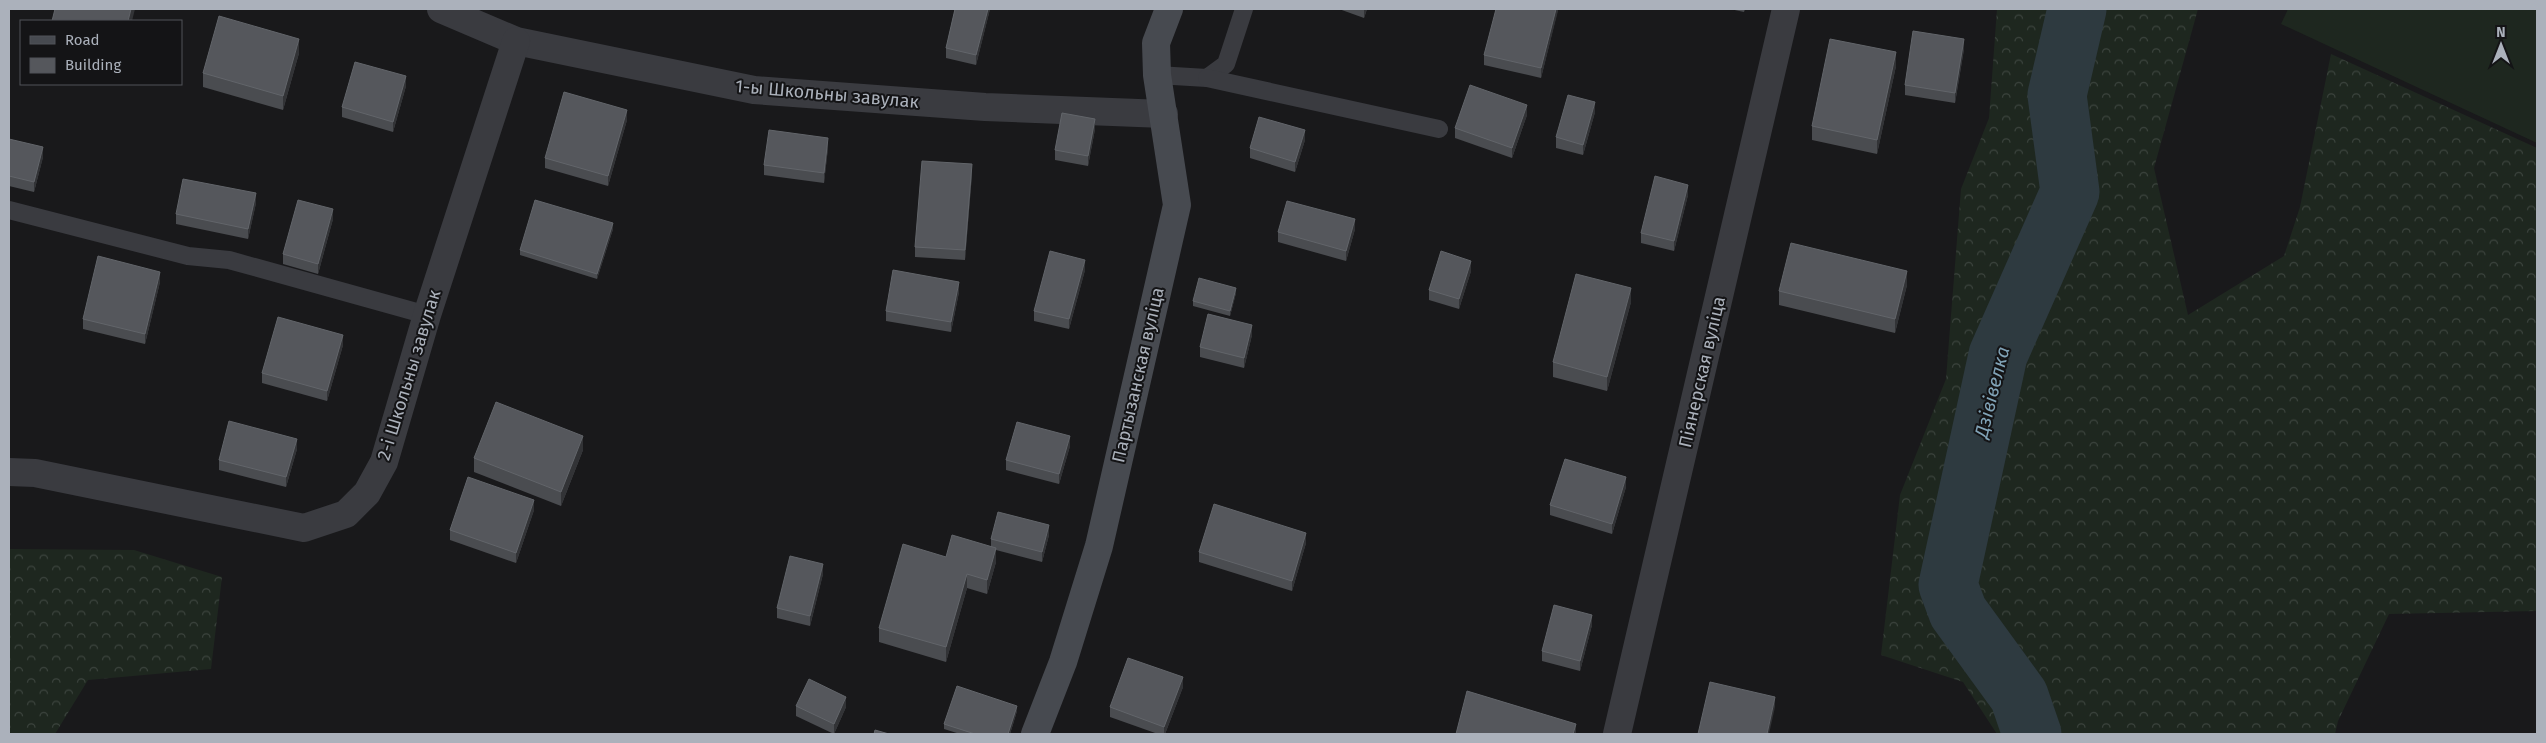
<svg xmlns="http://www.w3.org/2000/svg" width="2546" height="743" viewBox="0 0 2546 743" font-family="'Fira Sans',sans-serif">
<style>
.forest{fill:url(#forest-crowns)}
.pitch{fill:#1e271f}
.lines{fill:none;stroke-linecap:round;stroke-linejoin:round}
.river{stroke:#2e3a40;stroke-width:59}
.lane{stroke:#3a3b40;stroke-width:18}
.street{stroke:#3a3b40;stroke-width:28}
.secondary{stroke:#474a50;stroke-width:28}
.wall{fill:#4a4c50}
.shaded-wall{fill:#323336}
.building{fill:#55575c;stroke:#62656a}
.labels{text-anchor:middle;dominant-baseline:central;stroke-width:4;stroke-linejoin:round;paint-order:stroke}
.street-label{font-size:18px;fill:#abb1bb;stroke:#141416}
.water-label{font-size:19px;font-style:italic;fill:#81a3b7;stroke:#141416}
</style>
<defs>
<pattern id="forest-crowns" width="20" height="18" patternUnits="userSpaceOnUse" patternTransform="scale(1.25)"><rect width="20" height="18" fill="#1e271f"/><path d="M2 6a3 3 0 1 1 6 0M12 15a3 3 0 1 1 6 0" fill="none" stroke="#3c443e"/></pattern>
</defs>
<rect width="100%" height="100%" fill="#19191b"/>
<!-- forest -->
<g class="forest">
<path d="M1997,9H2198L2154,168L2188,315L2284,256L2300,207L2331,54L2537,148V611L2389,614L2338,721L2335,734H1997L1963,682L1881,655L1900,495L1946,379L1961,189L1989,118Z"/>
<path d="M9,549L134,550L222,577L211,669L88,680L55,734H9Z"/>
</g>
<!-- pitch -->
<path class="pitch" d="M2288,9H2537V143L2281,24Z"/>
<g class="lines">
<!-- river -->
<path class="river" d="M2032,734L2019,696L1958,612L1948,585L1998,355L2070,192L2057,95L2077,9"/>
<!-- lane -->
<g class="lane">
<path d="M1157,75L1207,78L1226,64L1244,9"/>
<path d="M1207,78L1439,129"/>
<path d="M9,210L188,256L229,260L427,315"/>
</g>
<!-- street -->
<g class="street">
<path d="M441,9L516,41L754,90L985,107L1164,114"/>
<path d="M9,472L35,473L304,528L346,514L367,493L384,462L427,315L516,41"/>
<path d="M1617,734L1786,9"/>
</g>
<!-- secondary -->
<path class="secondary" d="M1035,734L1063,662L1099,546L1177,205L1157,75L1156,43L1169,9"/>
</g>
<!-- wall -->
<g class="wall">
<path d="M955,9H990L976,65L946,58V48Z"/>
<path d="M1339,9H1367L1364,18Z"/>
<path d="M1558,9L1541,78L1484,65V55Z"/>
<path d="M1730,9H1745L1744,12Z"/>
<path d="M1964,49L1955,103L1905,95V85Z"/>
<path d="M299,53L283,110L203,87V73Z"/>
<path d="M1896,66L1877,154L1812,140V126Z"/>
<path d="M406,86L393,132L342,117V107Z"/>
<path d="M1595,112L1583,155L1556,148V137Z"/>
<path d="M1527,115L1512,158L1455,138V128Z"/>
<path d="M627,120L608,186L545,168V158Z"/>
<path d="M1095,129L1088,166L1055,160V150Z"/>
<path d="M9,139L43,157L34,192L9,186Z"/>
<path d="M1305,140L1295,172L1250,158V148Z"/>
<path d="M828,148L824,183L764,175V165Z"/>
<path d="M972,174L965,260L915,257V247Z"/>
<path d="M1688,195L1674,251L1641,243V233Z"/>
<path d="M256,203L248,239L176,224V214Z"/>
<path d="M333,219L318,274L283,264V254Z"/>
<path d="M613,229L597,279L520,255V250Z"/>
<path d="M1355,229L1346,261L1278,242V232Z"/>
<path d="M1085,270L1069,329L1034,321V311Z"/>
<path d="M1471,271L1459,309L1429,300V290Z"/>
<path d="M160,282L145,344L83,329V319Z"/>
<path d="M1907,285L1895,333L1779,305V291Z"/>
<path d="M959,292L951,332L886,321V311Z"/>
<path d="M1236,293L1230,316L1193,306V301Z"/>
<path d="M1631,302L1607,391L1553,377V362Z"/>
<path d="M1252,335L1244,368L1200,357V347Z"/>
<path d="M343,345L327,401L262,383V373Z"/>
<path d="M1070,446L1059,484L1006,470V460Z"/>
<path d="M297,449L286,487L219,470V460Z"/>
<path d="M583,450L561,506L474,472V458Z"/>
<path d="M1626,487L1612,534L1550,515V505Z"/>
<path d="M534,510L516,563L450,540V530Z"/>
<path d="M1049,535L1042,562L996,550V562L987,594L967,588L946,662L879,642V628L946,557L991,546V539Z"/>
<path d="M1306,543L1292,591L1199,562V552Z"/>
<path d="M823,574L810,626L777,618V608Z"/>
<path d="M1592,625L1580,671L1542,661V651Z"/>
<path d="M1183,687L1165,734H1158L1110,717V707Z"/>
<path d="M796,706L846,707L834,734L796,716Z"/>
<path d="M1017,711L1010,734H960L944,729V724Z"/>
</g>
<!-- shaded-wall -->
<g class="shaded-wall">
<path d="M131,9H135L132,21H128Z"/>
<path d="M988,9H990L976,65V55Z"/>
<path d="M1364,9H1367L1364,18Z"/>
<path d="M1556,9H1558V11L1541,78V68Z"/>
<path d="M299,39V53L283,110V96Z"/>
<path d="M1964,39V49L1955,103V93Z"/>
<path d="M1896,52V66L1877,154V140Z"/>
<path d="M406,76V86L393,132V122Z"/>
<path d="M1595,102V112L1583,155V145Z"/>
<path d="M1527,105V115L1512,158V148Z"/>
<path d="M627,110V120L608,186V176Z"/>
<path d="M1095,119V129L1088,166V156Z"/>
<path d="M1305,130V140L1295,172V162Z"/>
<path d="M828,138V148L824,183V173Z"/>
<path d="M43,147V157L34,192V182Z"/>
<path d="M972,164V174L965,260V250Z"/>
<path d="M1688,185V195L1674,251V241Z"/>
<path d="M256,193V203L248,239V229Z"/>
<path d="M333,209V219L318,274V264Z"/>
<path d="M1355,219V229L1346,261V251Z"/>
<path d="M613,223V229L597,279V274Z"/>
<path d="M1085,260V270L1069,329V319Z"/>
<path d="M1471,261V271L1459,309V299Z"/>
<path d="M1907,271V285L1895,333V319Z"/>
<path d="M160,272V282L145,344V334Z"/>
<path d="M959,282V292L951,332V322Z"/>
<path d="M1236,288V293L1230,316V311Z"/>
<path d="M1631,288V302L1607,391V377Z"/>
<path d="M10,297V311L9,316V302Z"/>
<path d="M1252,325V335L1244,368V358Z"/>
<path d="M343,335V345L327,401V391Z"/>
<path d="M583,436V450L561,506V492Z"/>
<path d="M1070,436V446L1059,484V474Z"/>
<path d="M297,439V449L286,487V477Z"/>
<path d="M1626,477V487L1612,534V524Z"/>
<path d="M534,500V510L516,563V553Z"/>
<path d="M1049,525V535L1042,562V552Z"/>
<path d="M1306,533V543L1292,591V581Z"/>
<path d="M996,548V562L987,594V580Z"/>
<path d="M823,564V574L810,626V616Z"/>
<path d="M967,574V588L946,662V647Z"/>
<path d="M1592,615V625L1580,671V661Z"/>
<path d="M1183,677V687L1165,734H1164V727Z"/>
<path d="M846,697V707L834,734V724Z"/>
<path d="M1775,697V707L1769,734H1767Z"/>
<path d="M1017,706V711L1010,734H1008Z"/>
<path d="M1576,724V734H1573Z"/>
</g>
<!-- building -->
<g class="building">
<path d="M55,9H131L128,21H52Z"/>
<path d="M955,9H988L976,55L946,48Z"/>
<path d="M1496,9H1556L1541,68L1484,55Z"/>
<path d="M219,16L299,39L283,96L203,73Z"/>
<path d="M1913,31L1964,39L1955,93L1905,85Z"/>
<path d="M1830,39L1896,52L1877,140L1812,126Z"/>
<path d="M355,62L406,76L393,122L342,107Z"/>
<path d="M1470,85L1527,105L1512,148L1455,128Z"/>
<path d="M564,92L627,110L608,176L545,158Z"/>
<path d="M1568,95L1595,102L1583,145L1556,137Z"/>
<path d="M1062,113L1095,119L1088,156L1055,150Z"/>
<path d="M1259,117L1305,130L1295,162L1250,148Z"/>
<path d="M769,130L828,138L824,173L764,165Z"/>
<path d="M9,139L43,147L34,182L9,176Z"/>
<path d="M922,161L972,164L965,250L915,247Z"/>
<path d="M1655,176L1688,185L1674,241L1641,233Z"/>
<path d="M183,179L256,193L248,229L176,214Z"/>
<path d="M298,200L333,209L318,264L283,254Z"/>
<path d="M535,200L613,223L597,274L520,250Z"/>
<path d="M1287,201L1355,219L1346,251L1278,232Z"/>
<path d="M1791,243L1907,271L1895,319L1779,291Z"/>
<path d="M1050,251L1085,260L1069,319L1034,311Z"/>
<path d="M1441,251L1471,261L1459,299L1429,290Z"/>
<path d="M98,256L160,272L145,334L83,319Z"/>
<path d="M893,270L959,282L951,322L886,311Z"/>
<path d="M1576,274L1631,288L1607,377L1553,362Z"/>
<path d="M1199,278L1236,288L1230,311L1193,301Z"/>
<path d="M1208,314L1252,325L1244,358L1200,347Z"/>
<path d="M278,317L343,335L327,391L262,373Z"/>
<path d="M496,402L583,436L561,492L474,458Z"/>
<path d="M229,421L297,439L286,477L219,460Z"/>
<path d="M1017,422L1070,436L1059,474L1006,460Z"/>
<path d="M1565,459L1626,477L1612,524L1550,505Z"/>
<path d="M468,477L534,500L516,553L450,530Z"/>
<path d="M1214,504L1306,533L1292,581L1199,552Z"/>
<path d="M998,512L1049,525L1042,552L991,539Z"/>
<path d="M952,535L996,548L987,580L967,574L946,647L879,628L903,544L946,557Z"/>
<path d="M790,556L823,564L810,616L777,608Z"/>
<path d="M1554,605L1592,615L1580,661L1542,651Z"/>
<path d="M1128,658L1183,677L1164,727L1110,707Z"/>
<path d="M809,679L846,697L834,724L796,706Z"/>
<path d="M1710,682L1775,697L1767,734H1698Z"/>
<path d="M957,686L1017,706L1008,734H975L944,724Z"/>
<path d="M1467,691L1576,724L1573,734H1456Z"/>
<path d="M875,730L889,734H874Z"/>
</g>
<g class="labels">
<!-- street labels -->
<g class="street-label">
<text transform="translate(827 94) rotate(5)">1-ы Школьны завулак</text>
<text transform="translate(1702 372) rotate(-77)">Піянерская вуліца</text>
<text transform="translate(409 375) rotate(-73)">2-і Школьны завулак</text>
<text transform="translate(1138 375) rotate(-77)">Партызанская вуліца</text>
</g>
<!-- water labels -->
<g class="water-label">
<text transform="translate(1992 392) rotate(-76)">Дзівівелка</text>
</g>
</g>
<!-- border -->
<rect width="2546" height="743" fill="none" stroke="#abb1bb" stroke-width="20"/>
<!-- legend -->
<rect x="20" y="20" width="162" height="65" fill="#141416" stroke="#505358"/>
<rect x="30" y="36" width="25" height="8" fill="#474a50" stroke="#505358"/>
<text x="65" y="45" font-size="15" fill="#abb1bb">Road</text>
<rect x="30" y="58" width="25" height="15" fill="#55575c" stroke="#505358"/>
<text x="65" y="70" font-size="15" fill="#abb1bb">Building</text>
<!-- north arrow -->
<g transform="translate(2501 45)" stroke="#141416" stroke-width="4" paint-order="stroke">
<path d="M0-4L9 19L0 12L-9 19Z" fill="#abb1bb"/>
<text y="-8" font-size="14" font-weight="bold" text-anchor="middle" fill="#abb1bb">N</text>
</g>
</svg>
